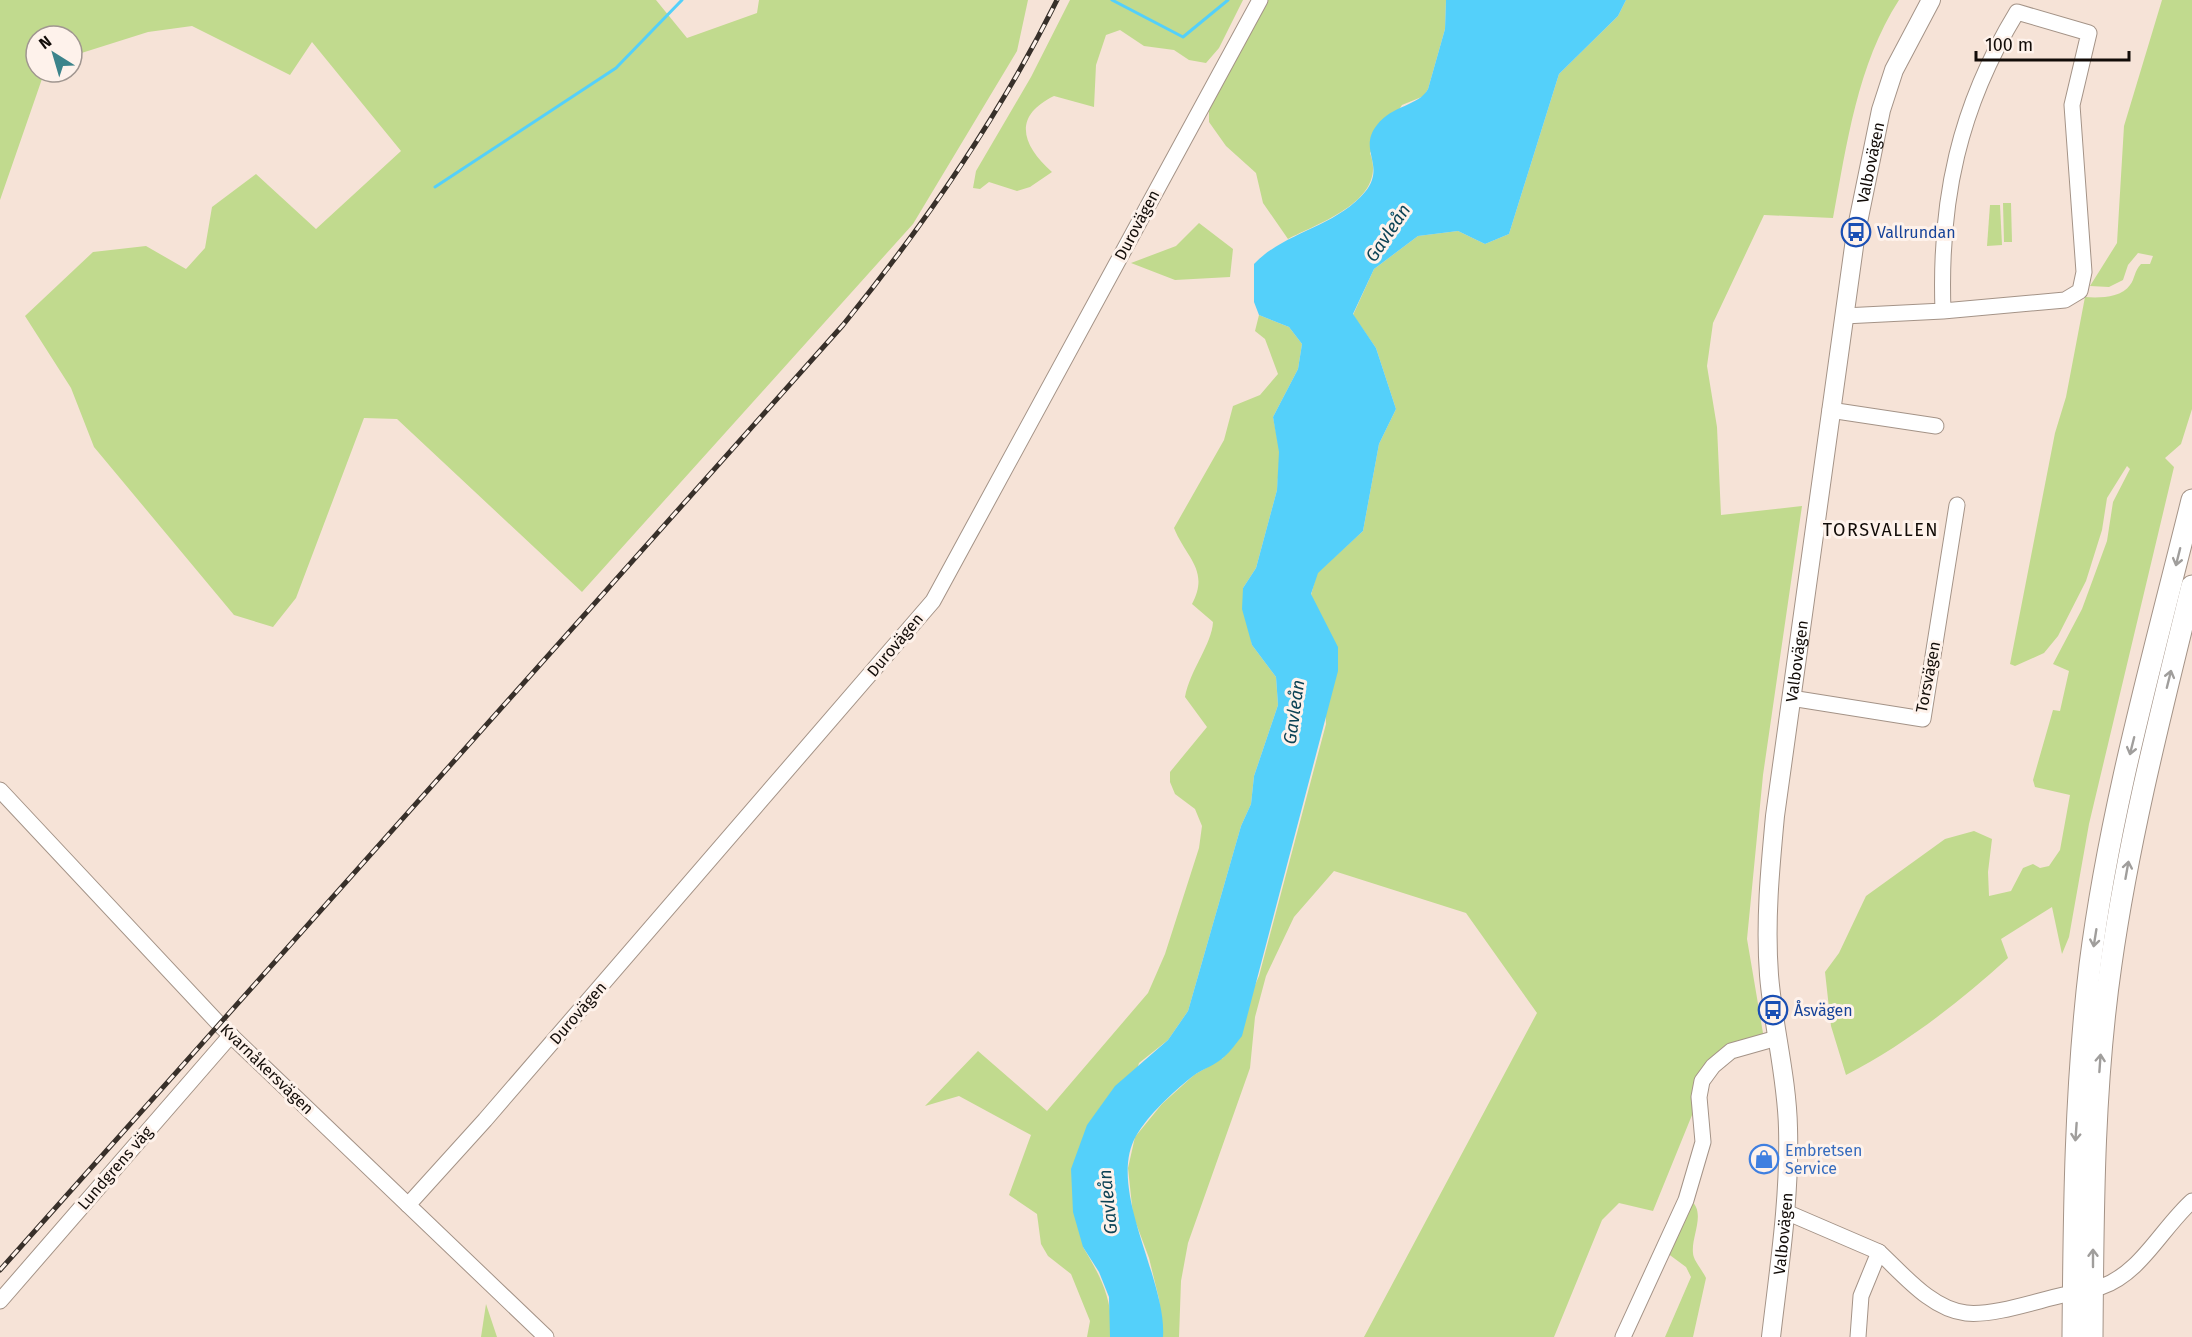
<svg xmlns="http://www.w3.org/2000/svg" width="2192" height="1337" viewBox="0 0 2192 1337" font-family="'Fira Sans',sans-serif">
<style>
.green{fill:#c1da8e}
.water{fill:#54d0fa}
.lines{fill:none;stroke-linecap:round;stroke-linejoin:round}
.stream{stroke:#54d0fa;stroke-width:3}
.minor-casing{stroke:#a49387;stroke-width:17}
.major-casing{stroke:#a49387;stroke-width:20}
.highway-casing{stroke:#a49387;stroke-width:23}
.minor{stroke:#fff;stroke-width:15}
.major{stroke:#fff;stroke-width:18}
.highway{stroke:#fff;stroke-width:21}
.rail-casing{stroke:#38302a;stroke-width:5}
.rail{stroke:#fef2eb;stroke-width:3;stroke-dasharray:9;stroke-linecap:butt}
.oneway{stroke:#a09e9c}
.labels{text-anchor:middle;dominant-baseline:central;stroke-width:6;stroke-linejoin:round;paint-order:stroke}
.street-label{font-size:16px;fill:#120c08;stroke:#fef2eb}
.transit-label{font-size:16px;fill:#164399;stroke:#fef2eb;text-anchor:start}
.shop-label{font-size:16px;fill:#366cbe;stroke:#fef2eb;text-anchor:start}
.water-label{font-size:18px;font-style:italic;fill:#0d4355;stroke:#fef2eb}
.neighbourhood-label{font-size:18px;letter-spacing:1.5px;fill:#120c08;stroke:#fef2eb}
</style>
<rect width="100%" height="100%" fill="#f6e3d7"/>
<!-- green -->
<g class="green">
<path d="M0,0H656L687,38L757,13L759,0H1028L1017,51L913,224L582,592L397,419L364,418L296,598L273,627L234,615L94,447L71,388L25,316L93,252L146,246L186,269L205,248L212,207L256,174L316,229L401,151L312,42L290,75L192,26L148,32L72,56V36H36V72H49L43,76L0,200Z"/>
<path d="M1070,0H1243L1219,48L1206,63L1189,60L1174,50L1144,46L1120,30L1106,35L1096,65L1094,107L1054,96C1011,117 1023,146 1052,172L1030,187L1017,191L989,182L980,189L973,188L976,171L1031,77Z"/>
<path d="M1266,0H1446L1445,29L1428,89L1424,96L1402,105L1370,153C1388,200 1321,222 1288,239L1263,203L1256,173L1226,146L1209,122V104Z"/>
<path d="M1626,0H1899C1857,65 1847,144 1833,218L1764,215L1713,323L1707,366L1717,427L1721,515L1802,506L1763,775L1747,939L1765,1045L1742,1054L1722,1067L1703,1088L1653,1211L1619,1203L1602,1220L1554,1337H1364L1537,1013L1466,913L1334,871L1294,917L1266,976L1255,1017L1250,1068L1188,1243L1181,1281L1179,1337H1163L1159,1299L1149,1258L1133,1215L1128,1168L1135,1137L1162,1104L1194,1075L1223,1058L1259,976L1326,724L1321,619L1311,595L1317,573L1363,531L1379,444L1396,409L1376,348L1353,315L1374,269L1418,236L1458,231L1485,244L1509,234L1559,74L1618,16Z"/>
<path d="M2162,0H2192V409L2181,444L2165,458L2174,467L2089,824L2069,937L2062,954L2052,907L2001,939L2008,958C1958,1003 1906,1044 1846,1075L1831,1026L1825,972L1839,953L1866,896L1945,839L1974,831L1992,839L1988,872L1989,896L2011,891L2023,868L2033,864L2040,868L2049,866L2060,850L2070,795L2035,787L2033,780L2053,710L2060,711L2069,671L2053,664L2082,609L2107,541L2113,502L2130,469L2127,466L2107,498L2102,530L2086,581L2058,636L2044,653L2015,666L2010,664L2055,433L2066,397L2085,297C2099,298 2121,298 2130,285C2135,279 2134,271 2141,264H2150L2153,256L2138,253L2128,265L2123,280L2109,287L2090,286L2117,243L2124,126Z"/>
<path d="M2003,203H2011L2012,242H2004Z"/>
<path d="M1990,205H2000L2002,245L1987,246Z"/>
<path d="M1199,223L1233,249L1230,277L1175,280L1131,263L1176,246Z"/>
<path d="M1259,315L1289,327L1302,344L1298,369L1273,417L1280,452L1277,490L1256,568L1243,588L1252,645L1276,677L1278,705L1254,776L1251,804L1241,826L1188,1011L1168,1040L1139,1063L1083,1247C1100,1275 1115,1303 1110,1337H1087L1090,1321L1071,1274L1048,1256L1041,1244L1037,1214L1009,1195L1031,1135L959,1096L925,1106L978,1051L1047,1111L1148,993L1165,954L1199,848L1202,826L1195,809L1175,794L1170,782V772L1207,727L1185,697C1190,670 1212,644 1213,622L1192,604C1210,570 1186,558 1174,528L1224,440L1233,406L1260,395L1278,374L1265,339L1255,331Z"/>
<path d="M1688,1198C1708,1211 1691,1235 1693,1253C1693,1260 1703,1271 1706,1278L1693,1337H1665L1691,1277L1686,1267L1667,1253Z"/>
<path d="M486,1304L497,1337H481Z"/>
</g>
<!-- water -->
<path class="water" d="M1446,0H1626L1618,16L1559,74L1509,234L1485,244L1458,231L1418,236L1374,269L1353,314L1376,348L1396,409L1379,444L1363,531L1318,573L1311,594L1338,647V671L1242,1036C1236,1043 1231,1051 1224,1057C1216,1065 1202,1069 1193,1076C1173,1092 1149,1114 1136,1136C1106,1189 1167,1279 1163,1337H1110L1109,1297L1099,1272L1083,1247L1073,1212L1071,1169L1087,1125L1115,1086L1168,1040L1188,1011L1241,826L1251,804L1254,776L1278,705L1276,677L1252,645L1242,609L1243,588L1256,568L1277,490L1279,452L1273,417L1298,369L1302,344L1289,327L1259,315L1254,302V264C1284,232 1336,227 1365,192C1387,165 1357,150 1377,125C1392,105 1419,106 1428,89L1445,29Z"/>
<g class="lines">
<!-- stream -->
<g class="stream">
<path d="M1112,0L1183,37L1228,0"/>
<path d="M435,187L616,68L682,0"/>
</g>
<!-- minor casing -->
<g class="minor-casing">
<g id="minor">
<path d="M1844,316L1943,311L2065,300L2080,291L2084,272L2072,105L2089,33L2017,12C1959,107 1939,200 1943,311"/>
<path d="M1830,410L1936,426"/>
<path d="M1791,698L1923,719L1957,505"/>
<path d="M0,790L220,1025L546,1337"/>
<path d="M408,1205L485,1120L933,601L1260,0"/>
<path d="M1786,1212L1879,1252L1861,1296L1858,1337"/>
<path d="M1879,1252C1903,1274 1931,1309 1966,1313C1993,1316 2036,1301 2063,1295"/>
<path d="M2101,1287C2141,1273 2161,1229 2192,1201"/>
<path d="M0,1301L231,1035"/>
<path d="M1623,1337L1686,1200L1703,1142L1699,1097L1702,1081L1713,1066L1731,1051L1777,1038"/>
</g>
</g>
<!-- major casing -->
<g class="major-casing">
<g id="major">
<path id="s1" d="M1771,1337C1779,1268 1790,1198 1788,1128C1787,1077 1773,1026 1769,975C1765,922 1770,869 1775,816L1856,232L1881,110L1894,70L1931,0"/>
</g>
</g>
<!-- highway casing -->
<g class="highway-casing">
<g id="highway">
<path d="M2073,1337C2074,1213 2075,1089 2090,965C2110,808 2154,654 2192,500"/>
<path d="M2092,1337C2093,1212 2093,1088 2111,964C2129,837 2161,712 2192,586"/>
</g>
</g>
<!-- minor -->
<use href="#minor" class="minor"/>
<!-- major -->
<use href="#major" class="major"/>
<!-- highway -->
<use href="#highway" class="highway"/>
<!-- rail casing -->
<g class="rail-casing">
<path id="rail" d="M0,1270L843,325C925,224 999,117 1057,0"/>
</g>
<!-- rail -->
<use href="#rail" class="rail"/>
</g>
<!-- one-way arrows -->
<defs><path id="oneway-shaft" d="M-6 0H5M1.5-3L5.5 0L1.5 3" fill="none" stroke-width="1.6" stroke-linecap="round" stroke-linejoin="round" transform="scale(1.5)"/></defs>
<g class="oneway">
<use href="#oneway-shaft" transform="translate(2178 557) rotate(104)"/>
<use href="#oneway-shaft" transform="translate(2169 679) rotate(-76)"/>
<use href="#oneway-shaft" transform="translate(2132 746) rotate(104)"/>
<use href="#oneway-shaft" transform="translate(2127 870) rotate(-80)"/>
<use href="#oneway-shaft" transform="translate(2095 938) rotate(99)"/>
<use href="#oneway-shaft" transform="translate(2100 1063) rotate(-86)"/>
<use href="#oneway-shaft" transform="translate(2076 1132) rotate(94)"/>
<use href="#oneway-shaft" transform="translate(2093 1258) rotate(-90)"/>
</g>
<!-- icons -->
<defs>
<g id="bus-ring" transform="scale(1.5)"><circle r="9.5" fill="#fef2eb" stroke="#1a4fb4" stroke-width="1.5"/><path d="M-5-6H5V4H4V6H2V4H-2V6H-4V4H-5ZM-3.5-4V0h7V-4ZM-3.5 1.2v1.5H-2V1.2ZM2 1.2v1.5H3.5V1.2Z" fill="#1a4fb4"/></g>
<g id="shop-ring" transform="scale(1.5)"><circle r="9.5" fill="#fef2eb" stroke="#3f7fe0" stroke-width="1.5"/><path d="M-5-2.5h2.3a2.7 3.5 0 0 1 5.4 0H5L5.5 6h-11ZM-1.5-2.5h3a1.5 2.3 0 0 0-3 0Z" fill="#3f7fe0"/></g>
</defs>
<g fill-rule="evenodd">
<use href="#bus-ring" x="1856" y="232"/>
<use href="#bus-ring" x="1773" y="1010"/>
<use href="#shop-ring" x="1764" y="1159"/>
</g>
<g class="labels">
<!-- street labels -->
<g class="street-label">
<text stroke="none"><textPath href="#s1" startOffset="1184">Valbovägen</textPath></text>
<text transform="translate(1137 225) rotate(-62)">Durovägen</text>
<text transform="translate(895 645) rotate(-50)">Durovägen</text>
<text stroke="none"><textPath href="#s1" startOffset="680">Valbovägen</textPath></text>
<text transform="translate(1928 677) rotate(-79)">Torsvägen</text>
<text transform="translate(578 1013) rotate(-49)">Durovägen</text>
<text transform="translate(267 1069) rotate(44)">Kvarnåkersvägen</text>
<text transform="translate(115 1168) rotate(-49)">Lundgrens väg</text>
<text stroke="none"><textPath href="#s1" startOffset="104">Valbovägen</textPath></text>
</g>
<!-- transit labels -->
<g class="transit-label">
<text x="1877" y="232">Vallrundan</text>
<text x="1794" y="1010">Åsvägen</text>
</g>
<!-- shop labels -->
<g class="shop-label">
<text x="1785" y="1150">Embretsen<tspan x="1785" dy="18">Service</tspan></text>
</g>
<!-- water labels -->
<g class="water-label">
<text transform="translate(1388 233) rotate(-56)">Gavleån</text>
<text transform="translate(1294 712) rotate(-82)">Gavleån</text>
<text transform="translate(1108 1202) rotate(-96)">Gavleån</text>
</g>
<!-- neighbourhood labels -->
<g class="neighbourhood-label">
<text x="1881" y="530">TORSVALLEN</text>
</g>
</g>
<!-- north arrow -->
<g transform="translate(54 54) rotate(323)"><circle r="28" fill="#fef2eb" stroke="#a09690" stroke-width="1.5"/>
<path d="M0-4.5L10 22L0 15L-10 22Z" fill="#3c848b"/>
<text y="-9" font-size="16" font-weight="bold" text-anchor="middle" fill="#120c08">N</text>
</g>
<!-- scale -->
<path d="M1976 51v9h153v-9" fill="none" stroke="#120c08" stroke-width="3"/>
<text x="1985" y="51" font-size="18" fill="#120c08" stroke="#fef2eb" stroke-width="4.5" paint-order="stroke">100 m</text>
</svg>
